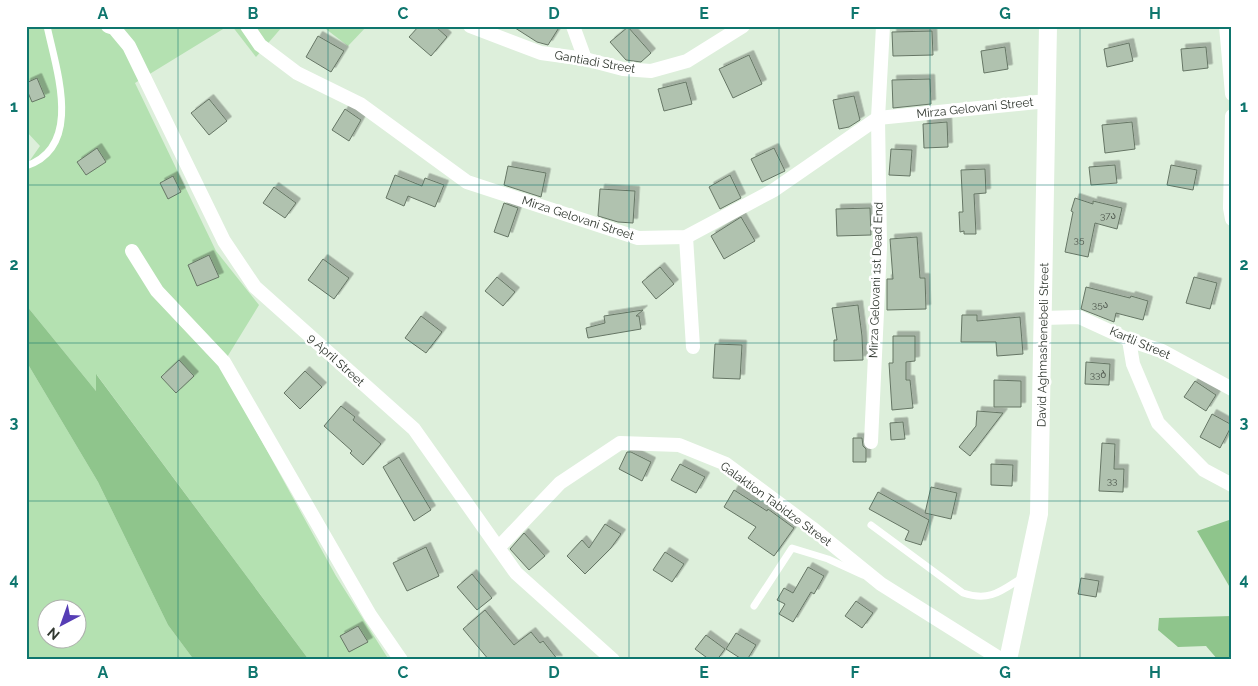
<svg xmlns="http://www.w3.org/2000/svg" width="1258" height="686" viewBox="0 0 1258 686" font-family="Raleway,'Noto Sans Georgian',sans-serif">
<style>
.green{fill:#b4e1b1;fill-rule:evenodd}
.forest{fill:#8fc58c}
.building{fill:#b0c2af;stroke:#667665;filter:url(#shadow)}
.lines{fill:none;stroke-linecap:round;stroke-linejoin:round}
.service{stroke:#fff;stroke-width:7}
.minor{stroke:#fff;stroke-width:14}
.tertiary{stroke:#fff;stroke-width:18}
.grid{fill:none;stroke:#0f766e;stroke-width:1;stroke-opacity:0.55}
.labels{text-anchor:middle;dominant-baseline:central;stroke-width:5;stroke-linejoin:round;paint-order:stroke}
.number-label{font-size:10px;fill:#515a50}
.street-label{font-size:12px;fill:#313830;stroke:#fff}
.neatline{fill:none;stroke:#0f766e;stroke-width:2}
.grid-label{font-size:16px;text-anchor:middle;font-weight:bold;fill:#0f766e}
</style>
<defs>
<filter id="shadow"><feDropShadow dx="4.5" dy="-4.5" stdDeviation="0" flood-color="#0004"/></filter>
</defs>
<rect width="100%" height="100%" fill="#ddefdb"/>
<!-- green -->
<g class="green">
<path d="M26,26H228L135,83L216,251L259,305L221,367L336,576L389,660H309L97,375L96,391L26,305V166L40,146L26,131Z"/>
<path d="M232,26H283L256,57Z"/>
<path d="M322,26H367L348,46Z"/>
<path d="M26,361L98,482L168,625L194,660H26ZM48,608H78V638H48Z"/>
</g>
<!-- forest -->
<g class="forest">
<path d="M26,305L96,391V374L309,660H194L168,625L98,482L26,361Z"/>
<path d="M1232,519V591L1197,531Z"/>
<path d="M1232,616V660H1218L1206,646L1178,647L1158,630L1159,618Z"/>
</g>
<!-- building -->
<g class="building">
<path d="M419,26H435L447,37L431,56L409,37Z"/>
<path d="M512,26H560L548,45L537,42Z"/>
<path d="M628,27L651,53L641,62L626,60L610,42Z"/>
<path d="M932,31L933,55L893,56L892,32Z"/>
<path d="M318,36L344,51L331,72L306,57Z"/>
<path d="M1129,43L1133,61L1107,67L1104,49Z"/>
<path d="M1005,47L1008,69L984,73L981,51Z"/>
<path d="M1206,47L1208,68L1183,71L1181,49Z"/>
<path d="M749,55L762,84L733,98L719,69Z"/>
<path d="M37,78L45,97L32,102L26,88V83Z"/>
<path d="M930,79L931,104L893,108L892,80Z"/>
<path d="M686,82L692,104L664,111L658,89Z"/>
<path d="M854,96L860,120L849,127L839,129L833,100Z"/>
<path d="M209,99L227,121L209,135L191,113Z"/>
<path d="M345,109L361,120L349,141L332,130Z"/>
<path d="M947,122L948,147L924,148L923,124Z"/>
<path d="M1132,122L1135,149L1105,153L1102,125Z"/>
<path d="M97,148L106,162L86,175L77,162Z"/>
<path d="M774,148L785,171L762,182L751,159Z"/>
<path d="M891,149L912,150L910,176L889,175Z"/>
<path d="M1115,165L1117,183L1091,185L1089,167Z"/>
<path d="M1171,165L1197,170L1193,190L1167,185Z"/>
<path d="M508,166L546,173L541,197L504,185Z"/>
<path d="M985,169L986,193L974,194L976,234H964V231L960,232L959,212H963L961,170Z"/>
<path d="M395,175L422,186L425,178L444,185L435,207L408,196L404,206L386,198Z"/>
<path d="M730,175L741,198L720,209L709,187Z"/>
<path d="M173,176L181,192L168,199L160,183Z"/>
<path d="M274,187L296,203L285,218L263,203Z"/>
<path d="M600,189L635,191L633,223L618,222L598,216Z"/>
<path d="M1075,198L1093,204V201L1122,208L1117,229L1095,223L1088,257L1065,252L1073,212L1071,211Z"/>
<path d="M504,203L518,208L508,237L494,232Z"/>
<path d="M870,208L871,235L837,236L836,209Z"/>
<path d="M741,217L755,241L724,259L711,236Z"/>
<path d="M917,237L920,278H925L926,309L887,310V279H893L890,239Z"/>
<path d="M209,255L219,277L197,286L188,265Z"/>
<path d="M323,259L349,278L334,299L308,280Z"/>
<path d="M660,267L674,284L656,299L642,282Z"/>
<path d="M497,277L515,292L503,306L485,291Z"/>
<path d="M1194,277L1217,283L1210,309L1186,303Z"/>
<path d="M1086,287L1130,298L1131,296L1148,301L1143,320L1116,313L1114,322L1081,309Z"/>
<path d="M858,305L862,336L863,360L834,361V340H837L832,308Z"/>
<path d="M643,310L636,316H639L641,329L588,338L586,328L605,323L604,316Z"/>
<path d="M962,315H977V321L1020,317L1023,354L997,356L996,342H961Z"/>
<path d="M421,316L442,332L426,353L405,338Z"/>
<path d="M893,336H915V361L906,362V380H910L913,408L892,410L889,363H893Z"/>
<path d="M715,344L742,345L740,379L713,378Z"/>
<path d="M179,360L194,376L176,393L161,377Z"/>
<path d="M1086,362L1110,364L1109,385L1085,384Z"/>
<path d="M305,371L322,387L300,409L284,393Z"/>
<path d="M994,380L1021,381V407H994Z"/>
<path d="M1195,381L1216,395L1206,411L1184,397Z"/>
<path d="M341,406L355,417L353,420L381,444L363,465L350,453L352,451L324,426Z"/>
<path d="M977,411L1003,413L970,456L959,447L976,426Z"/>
<path d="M1212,414L1232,425L1220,448L1200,437Z"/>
<path d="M903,422L905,439L891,440L890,423Z"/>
<path d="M853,438H862L863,446L866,449V462H853Z"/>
<path d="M1102,443L1115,444L1114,469H1124L1123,492L1099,491Z"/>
<path d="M627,452H631L651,462L642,481L619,469Z"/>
<path d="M399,457L431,510L414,521L383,467Z"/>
<path d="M680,464L705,477L696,493L671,480Z"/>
<path d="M991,464L1013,465L1012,486L991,485Z"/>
<path d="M931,487L957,493L951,519L925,513Z"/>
<path d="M734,490L767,511L768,509L794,528L774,556L748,538L756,527L724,507Z"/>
<path d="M878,492L929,520L921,545L905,540L909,531L869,509Z"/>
<path d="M605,524L621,534L611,548L585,574L567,556L582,540L589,548Z"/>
<path d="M524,533L545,556L529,570L510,549Z"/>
<path d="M426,547L439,576L407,591L393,563Z"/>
<path d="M665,552L684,564L672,582L653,570Z"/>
<path d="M808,567L824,576L814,594L811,592L793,622L779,614L785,604L777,600L784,588L793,593Z"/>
<path d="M472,574L492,598L477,610L457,587Z"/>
<path d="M1081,578L1099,581L1096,597L1078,594Z"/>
<path d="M856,601L873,613L862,628L845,616Z"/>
<path d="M485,610L514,645L531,632L540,643L543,641L558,660H489L463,629Z"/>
<path d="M358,626L368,642L349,652L340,636Z"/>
<path d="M736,633L756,645L747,660H743L726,649Z"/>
<path d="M706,635L725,649L717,660H710L695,649Z"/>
</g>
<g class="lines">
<!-- service -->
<g class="service">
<path d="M26,166C84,147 56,69 47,26"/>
<path d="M871,525L963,593C990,602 1001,591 1023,577"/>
<path d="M754,606L792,548L828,559L863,575"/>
</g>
<!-- minor -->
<g class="minor">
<path d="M108,26L114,28L129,46L224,241L255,287L414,429L516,573L613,660"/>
<path d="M247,26L260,45L297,73L360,104L467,182L638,238L686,237L774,190L878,118L1047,101"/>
<path d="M470,26L541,53L585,59L623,69L651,71L687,61L743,26"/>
<path d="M573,26L585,59"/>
<path d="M1226,26L1232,94"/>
<path d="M1232,116L1230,208L1232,219"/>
<path d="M686,237L693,347"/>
<path d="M132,251L157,291L224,362L370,615L401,660"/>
<path d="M1043,318L1079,317L1129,340L1162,351L1232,389"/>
<path d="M1129,340L1133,364L1158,423L1204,470L1232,485"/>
<path d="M871,442L880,247L878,118L883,26"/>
<path d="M499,547L560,483L620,443L679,445L726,464L812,528L881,584L1002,660"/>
</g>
<!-- tertiary -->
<path class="tertiary" d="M1008,660L1039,514L1048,26"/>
</g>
<!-- grid -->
<path class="grid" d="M178,26V660M328,26V660M479,26V660M629,26V660M779,26V660M930,26V660M1080,26V660M26,185H1232M26,343H1232M26,501H1232"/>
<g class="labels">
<!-- number labels -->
<g class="number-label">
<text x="1108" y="215">37ა</text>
<text x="1079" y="239">35</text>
<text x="1100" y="304">35ა</text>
<text x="1098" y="374">33ბ</text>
<text x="1112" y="480">33</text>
</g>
<!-- street labels -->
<g class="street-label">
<text transform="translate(595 62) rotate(10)">Gantiadi Street</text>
<text transform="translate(975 108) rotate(-6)">Mirza Gelovani Street</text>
<text transform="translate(578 218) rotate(18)">Mirza Gelovani Street</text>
<text transform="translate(876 280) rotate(-88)">Mirza Gelovani 1st Dead End</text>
<text transform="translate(1140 343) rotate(23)">Kartli Street</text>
<text transform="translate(1043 345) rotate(-89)">David Aghmashenebeli Street</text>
<text transform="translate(336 360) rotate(42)">9 April Street</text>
<text transform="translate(776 504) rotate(36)">Galaktion Tabidze Street</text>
</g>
</g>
<!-- border -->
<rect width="1258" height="686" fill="none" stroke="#ffffff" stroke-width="55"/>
<!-- north arrow -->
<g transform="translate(62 624) rotate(221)"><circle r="24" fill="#ffffff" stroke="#adafac"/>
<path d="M0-4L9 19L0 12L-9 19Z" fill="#563db5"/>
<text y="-8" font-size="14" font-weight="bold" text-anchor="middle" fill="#313830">N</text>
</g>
<rect x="28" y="28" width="1202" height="630" class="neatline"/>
<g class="grid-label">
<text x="103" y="19">A</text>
<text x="253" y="19">B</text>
<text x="403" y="19">C</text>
<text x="554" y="19">D</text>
<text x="704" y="19">E</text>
<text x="855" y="19">F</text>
<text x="1005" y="19">G</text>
<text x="1155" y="19">H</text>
<text x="14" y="112">1</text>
<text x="1244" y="112">1</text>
<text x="14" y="270">2</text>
<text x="1244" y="270">2</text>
<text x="14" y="428">3</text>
<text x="1244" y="428">3</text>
<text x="14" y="585">4</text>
<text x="1244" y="585">4</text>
<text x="103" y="678">A</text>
<text x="253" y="678">B</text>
<text x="403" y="678">C</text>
<text x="554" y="678">D</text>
<text x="704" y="678">E</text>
<text x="855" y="678">F</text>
<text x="1005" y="678">G</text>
<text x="1155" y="678">H</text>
</g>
</svg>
